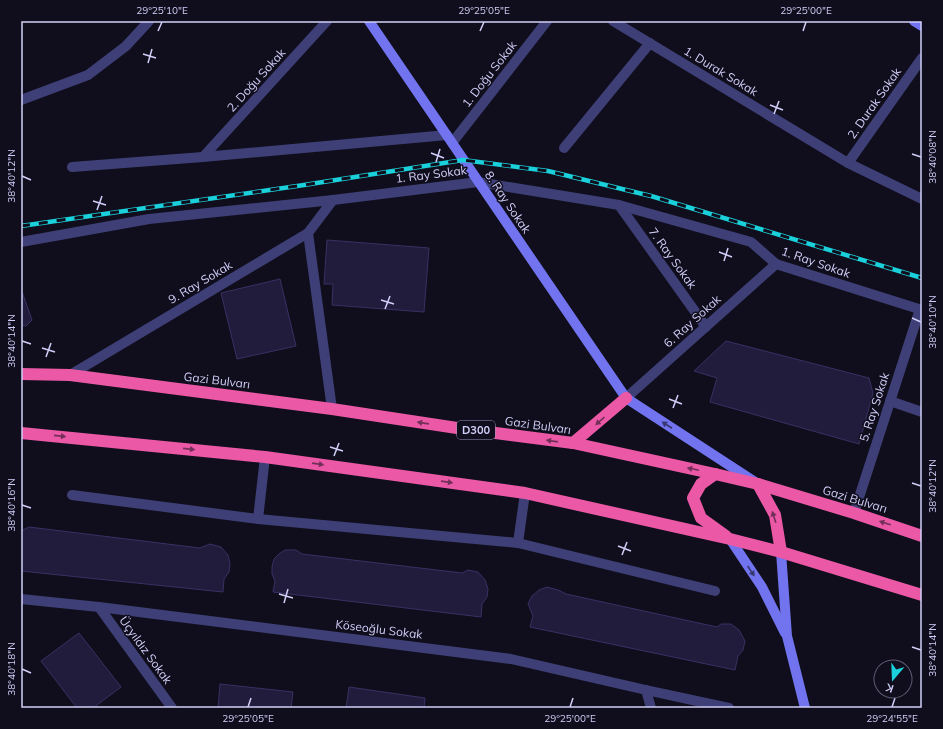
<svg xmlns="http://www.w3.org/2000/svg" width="943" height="729" viewBox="0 0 943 729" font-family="Mulish,sans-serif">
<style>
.building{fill:#211c3b;stroke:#383164}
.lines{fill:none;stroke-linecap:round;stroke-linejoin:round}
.street{stroke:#3e3f76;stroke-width:10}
.secondary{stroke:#7174ee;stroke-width:10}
.highway{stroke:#eb58a6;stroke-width:12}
.rail-casing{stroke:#1ad0da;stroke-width:4.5}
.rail{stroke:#100e1c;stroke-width:3;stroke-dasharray:9;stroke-linecap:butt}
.oneway{fill:#732f5a}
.oneway2{fill:#373770}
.ticks{fill:none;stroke:#d1cff9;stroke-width:1.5}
.labels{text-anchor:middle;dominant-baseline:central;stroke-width:3;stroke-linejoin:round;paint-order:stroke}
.shield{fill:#100e1c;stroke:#9795b7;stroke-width:1}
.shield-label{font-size:11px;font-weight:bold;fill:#d1cff9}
.street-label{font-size:12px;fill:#d1cff9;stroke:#100e1c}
.neatline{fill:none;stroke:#d1cff9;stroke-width:1.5}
.ticks-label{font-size:10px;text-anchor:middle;fill:#d1cff9}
</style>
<rect width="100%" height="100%" fill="#100e1c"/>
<!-- building -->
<g class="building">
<path d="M327,240L429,248L424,312L332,305L333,284H324Z"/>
<path d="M280,279L296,346L237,359L221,293Z"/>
<path d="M21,289L32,320L26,326L21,325Z"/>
<path d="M726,341L869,378L873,393L859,444L710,402L717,378L694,371Z"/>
<path d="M29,527L200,548L210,544L221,547L228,555L230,564L229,572L224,579L223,592L21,571V531Z"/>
<path d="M285,550H296L302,554L462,573L468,570L478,572L485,580L488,589L487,597L482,604L481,617L273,592L275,581L272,574V567L274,559L279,554Z"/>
<path d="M547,587L558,590L566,594L717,627L721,624H731L739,630L745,641L743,650L738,656L735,670L530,627L533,616L528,604L532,596L539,590Z"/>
<path d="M79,633L121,687L93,708H77L41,661Z"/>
<path d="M220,684L293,692L291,708H218Z"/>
<path d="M349,687L425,698L424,708H346Z"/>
</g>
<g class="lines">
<!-- street -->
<g class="street">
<path d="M613,21L848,163L922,199"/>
<path d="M21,100L88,75L126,46L149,21"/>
<path d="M452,143L547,21"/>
<path d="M564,148L650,43"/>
<path d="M203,157L327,21"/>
<path d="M848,163L922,58"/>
<path d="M72,167L203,157L447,135"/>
<path d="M619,205L706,327"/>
<path d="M308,233L332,409"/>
<path d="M21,242L149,219L333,200L478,182L619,205L751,242L776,264L922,310"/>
<path d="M70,375L308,233L333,200"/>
<path d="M626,398L776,264"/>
<path d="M890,401L922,412"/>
<path d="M72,495L258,519L518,543L715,591"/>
<path d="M854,513L920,309"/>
<path d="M258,519L265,457"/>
<path d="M518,543L525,493"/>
<path d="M21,599L99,607L511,659L646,690L729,708"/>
<path d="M99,607L172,708"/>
<path d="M646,690L651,708"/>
</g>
<!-- secondary -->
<g class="secondary">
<path d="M369,21L626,398L755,482"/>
<path d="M914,21L922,26"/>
<path d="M730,539L762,587L785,633"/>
<path d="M781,552L787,636L805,708"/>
</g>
<!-- highway -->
<g class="highway">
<path d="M21,374L70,375L332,409L457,428L573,443L715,474L758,484L854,513L922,536"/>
<path d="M21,433L265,457L525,493L730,539L781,552L922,595"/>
<path d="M573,443L626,398"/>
<path d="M715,474L701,484L693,498L701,518L726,536"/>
<path d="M758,484L775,515L781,552"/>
</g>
<!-- rail casing -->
<g class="rail-casing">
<path id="rail" d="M21,226L304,185L463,160L548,171L651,196L922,278"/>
</g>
<!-- rail -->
<use href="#rail" class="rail"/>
</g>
<!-- one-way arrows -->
<defs><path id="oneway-solid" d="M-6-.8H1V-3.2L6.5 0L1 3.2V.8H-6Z"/></defs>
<g class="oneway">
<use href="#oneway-solid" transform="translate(600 421) rotate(139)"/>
<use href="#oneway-solid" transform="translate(423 423) rotate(-172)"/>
<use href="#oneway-solid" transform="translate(60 436) rotate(6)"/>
<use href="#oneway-solid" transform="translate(552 441) rotate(-172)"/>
<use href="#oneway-solid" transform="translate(189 449) rotate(6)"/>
<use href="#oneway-solid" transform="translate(318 464) rotate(8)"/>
<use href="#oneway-solid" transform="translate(693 469) rotate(-168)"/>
<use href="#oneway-solid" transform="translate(447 482) rotate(8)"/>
<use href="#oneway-solid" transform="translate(774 517) rotate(-108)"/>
<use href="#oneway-solid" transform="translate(885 523) rotate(-162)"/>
</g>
<g class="oneway2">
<use href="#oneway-solid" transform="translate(667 425) rotate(-147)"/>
<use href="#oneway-solid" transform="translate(751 571) rotate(56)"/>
</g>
<!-- ticks -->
<path class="ticks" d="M158,31L162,22M480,31L484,22M803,31L806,22M143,54L156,58M148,63L152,49M770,105L783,110M774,114L779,101M431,153L444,158M912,154L921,157M436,162L440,149M22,176L31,180M93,201L106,205M97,210L102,196M719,252L732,257M724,261L728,248M381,300L394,304M385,309L390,296M912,318L921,322M22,341L31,344M42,348L55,352M46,357L51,343M669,399L682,404M673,408L678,395M330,447L343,451M334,456L339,443M912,483L921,486M22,505L31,508M618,546L631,551M622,555L627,542M279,594L293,598M284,603L288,589M912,647L921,650M22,669L31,673M248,707L251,698M570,707L573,698M892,707L895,698"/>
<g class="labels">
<!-- shield labels -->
<rect class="shield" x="457" y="421" width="38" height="18" rx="3"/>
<g class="shield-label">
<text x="476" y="430">D300</text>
</g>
<!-- street labels -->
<g class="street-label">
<text transform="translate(721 71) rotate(31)">1. Durak Sokak</text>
<text transform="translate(489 74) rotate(-52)">1. Doğu Sokak</text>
<text transform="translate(256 80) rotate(-48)">2. Doğu Sokak</text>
<text transform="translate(874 103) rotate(-55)">2. Durak Sokak</text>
<text transform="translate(431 174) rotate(-7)">1. Ray Sokak</text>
<text transform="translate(508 202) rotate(56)">8. Ray Sokak</text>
<text transform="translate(673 258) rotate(54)">7. Ray Sokak</text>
<text transform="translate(816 262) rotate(19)">1. Ray Sokak</text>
<text transform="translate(200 282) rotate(-31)">9. Ray Sokak</text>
<text transform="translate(692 321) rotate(-42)">6. Ray Sokak</text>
<text transform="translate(217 380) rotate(7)">Gazi Bulvarı</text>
<text transform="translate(874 407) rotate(-72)">5. Ray Sokak</text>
<text transform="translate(538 425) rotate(8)">Gazi Bulvarı</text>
<text transform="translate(855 499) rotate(17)">Gazi Bulvarı</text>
<text transform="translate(379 629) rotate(7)">Köseoğlu Sokak</text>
<text transform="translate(146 650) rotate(54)">Üçyıldız Sokak</text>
</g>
</g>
<!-- border -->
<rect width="943" height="729" fill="none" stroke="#100e1c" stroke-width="44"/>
<!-- north arrow -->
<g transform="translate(893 679) rotate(199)"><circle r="19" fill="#100e1c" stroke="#5d5b74"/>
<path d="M0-3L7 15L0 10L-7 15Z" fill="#1ad0da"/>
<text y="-6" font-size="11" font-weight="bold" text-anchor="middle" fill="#d1cff9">K</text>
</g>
<rect x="22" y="22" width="899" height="685" class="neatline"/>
<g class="ticks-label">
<text x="162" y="14">29°25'10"E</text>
<text x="484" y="14">29°25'05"E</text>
<text x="806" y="14">29°25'00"E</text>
<text transform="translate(932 157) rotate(-90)" y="4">38°40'08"N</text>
<text transform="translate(11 176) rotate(-90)" y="4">38°40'12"N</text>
<text transform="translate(932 322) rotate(-90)" y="4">38°40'10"N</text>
<text transform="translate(11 341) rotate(-90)" y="4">38°40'14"N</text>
<text transform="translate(932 486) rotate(-90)" y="4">38°40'12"N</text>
<text transform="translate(11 505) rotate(-90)" y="4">38°40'16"N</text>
<text transform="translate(932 650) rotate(-90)" y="4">38°40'14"N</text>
<text transform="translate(11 669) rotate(-90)" y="4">38°40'18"N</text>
<text x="248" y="722">29°25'05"E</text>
<text x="570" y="722">29°25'00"E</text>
<text x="892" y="722">29°24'55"E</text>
</g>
</svg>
